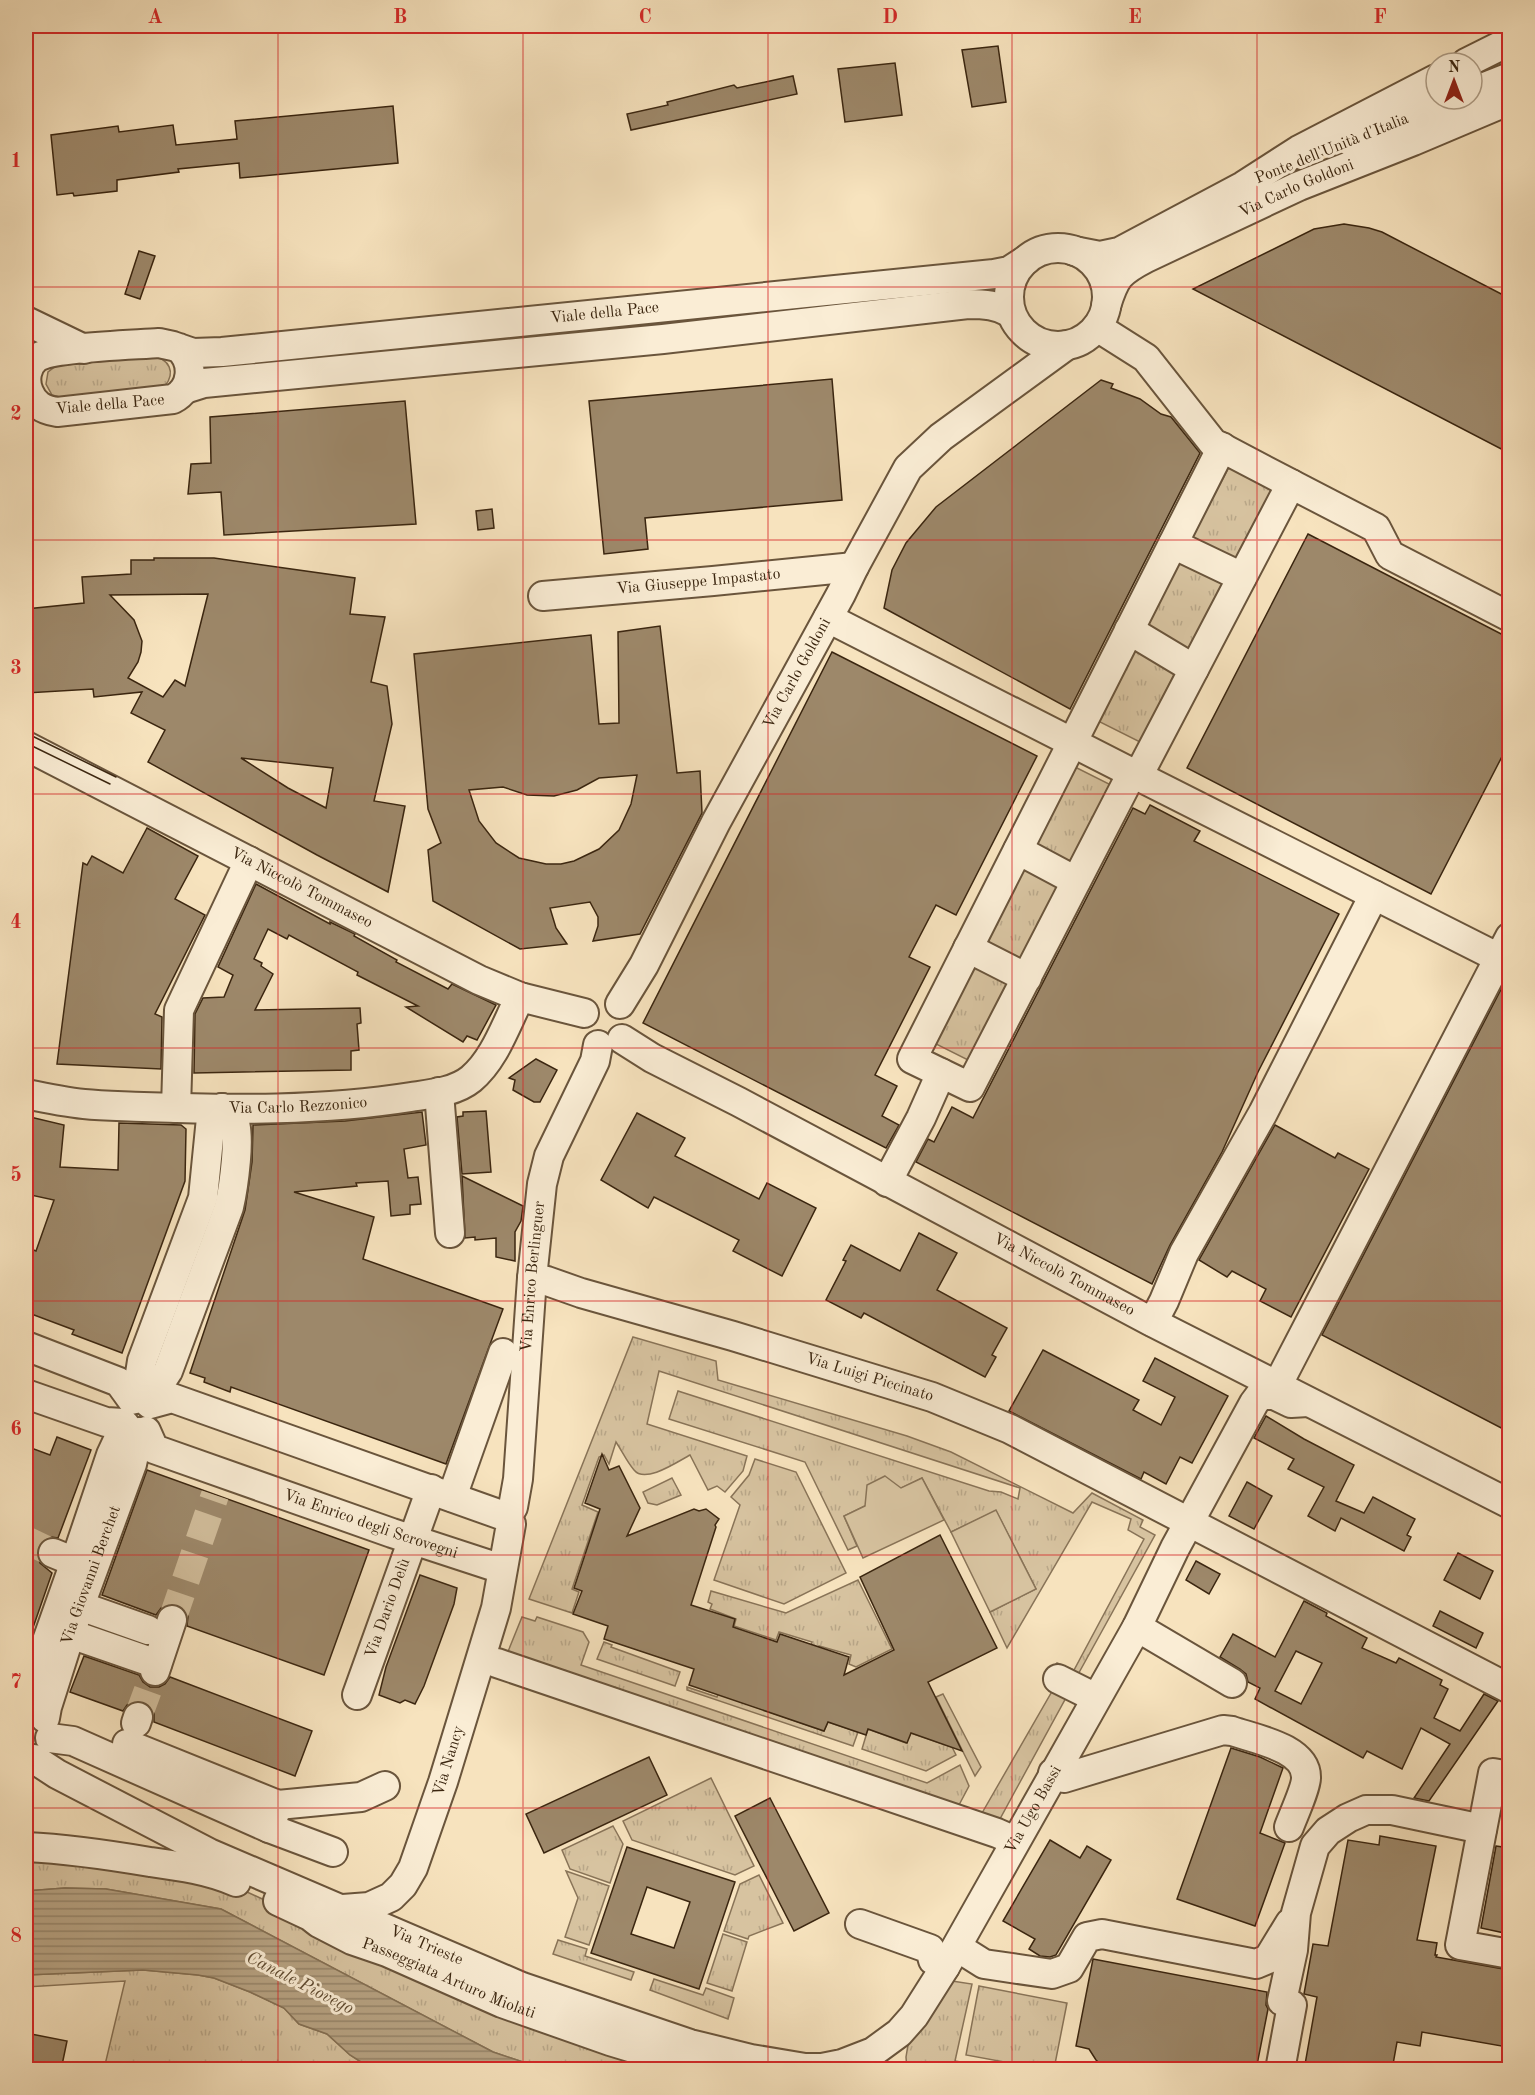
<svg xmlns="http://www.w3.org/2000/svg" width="1535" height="2095" viewBox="0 0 1535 2095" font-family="'Old Standard TT',serif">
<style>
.grass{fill:url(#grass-tufts);stroke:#897458;stroke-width:1.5}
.pitch{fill:#d7c3a0;stroke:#897458;stroke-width:1.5}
.water{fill:url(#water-rules);stroke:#857155;stroke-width:1.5}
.building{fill:#9d886a;stroke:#3b2610;stroke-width:1.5;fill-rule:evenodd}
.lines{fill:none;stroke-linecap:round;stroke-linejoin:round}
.minor-tunnel{stroke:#d1bd9b;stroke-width:28;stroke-dasharray:28 14;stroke-linecap:butt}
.minor-casing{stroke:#6a553c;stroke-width:32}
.minor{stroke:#faedd5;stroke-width:28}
.tram{stroke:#3b2610;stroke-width:1.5}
.rail-casing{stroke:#3b2610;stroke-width:7}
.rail{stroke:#faedd5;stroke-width:4.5;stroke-dasharray:14;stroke-linecap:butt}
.grid{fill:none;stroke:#d62828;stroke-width:1.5;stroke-opacity:0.55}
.labels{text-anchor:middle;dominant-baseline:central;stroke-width:6;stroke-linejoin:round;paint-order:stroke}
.street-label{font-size:16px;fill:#3b2610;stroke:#faedd5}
.water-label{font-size:18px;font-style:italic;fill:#604c32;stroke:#faedd5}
.neatline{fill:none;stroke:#d62828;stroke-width:2}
.grid-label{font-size:20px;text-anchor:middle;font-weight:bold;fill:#d62828}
</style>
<defs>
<pattern id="grass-tufts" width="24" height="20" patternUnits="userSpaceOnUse" patternTransform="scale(1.5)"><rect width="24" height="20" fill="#d7c3a0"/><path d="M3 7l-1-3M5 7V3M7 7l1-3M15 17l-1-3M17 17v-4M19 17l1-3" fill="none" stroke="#b9a789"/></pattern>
<pattern id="water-rules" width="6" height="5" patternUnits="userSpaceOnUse" patternTransform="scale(1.5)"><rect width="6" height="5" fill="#b7a383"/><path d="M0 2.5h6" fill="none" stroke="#96856a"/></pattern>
</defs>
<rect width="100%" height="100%" fill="#f7e3be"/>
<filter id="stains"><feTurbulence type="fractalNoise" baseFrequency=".00333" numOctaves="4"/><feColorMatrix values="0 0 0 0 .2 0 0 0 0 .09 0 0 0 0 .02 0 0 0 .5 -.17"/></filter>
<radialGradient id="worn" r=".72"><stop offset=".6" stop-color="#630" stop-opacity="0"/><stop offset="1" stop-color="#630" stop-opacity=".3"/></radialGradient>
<!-- grass -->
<g class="grass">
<path d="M153,356C169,359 176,372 165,386L60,397L52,395L46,384L48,372L56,366Z"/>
<path d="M1229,467L1272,489L1231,567L1190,542Z"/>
<path d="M1183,556L1226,576L1186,655L1142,631Z"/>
<path d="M1138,641L1178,667L1140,742L1096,720Z"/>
<path d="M1073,766L1115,787L1072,870L1030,850Z"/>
<path d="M1024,860L1066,883L1021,968L980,945Z"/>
<path d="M973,957L1016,978L972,1062L930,1041Z"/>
<path d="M633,1337L716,1361L718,1380L907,1436L951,1452L1073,1513L1092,1493L1143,1520L1140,1527L1155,1535L1076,1678L1055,1665L1057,1663L1074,1670L1144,1539L1128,1530L1131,1519L1092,1502L1007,1648L990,1612L1036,1589L996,1511L951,1532L922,1478L844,1516L857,1546L848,1550L805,1462L669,1419L678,1391L989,1491L1001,1492L1018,1499L1020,1488L659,1371L647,1424L747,1456L743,1471L725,1492L717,1486L708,1490L690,1455C677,1462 645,1484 634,1470C627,1462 622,1451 616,1442L609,1464L604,1455L599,1457L582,1505L598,1512L572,1589L579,1592L572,1613L529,1599Z"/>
<path d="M755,1459L796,1472L846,1573L784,1604L714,1580L740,1505L731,1497L749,1475Z"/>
<path d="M672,1478L681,1495L657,1505L648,1503L643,1492Z"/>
<path d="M858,1580L892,1649L856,1667L849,1664L851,1655L819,1646L814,1658L808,1656L812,1642L779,1632L776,1640L734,1626L736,1619L710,1609L712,1604L708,1602L711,1591L786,1613Z"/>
<path d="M522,1617L535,1621L537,1617L583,1632L589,1642L581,1665L927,1783L960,1765L969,1786L959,1805L965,1810L982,1813L1054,1688L1068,1694L995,1828L505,1659Z"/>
<path d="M604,1642L612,1645L611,1647L680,1672L675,1686L597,1659Z"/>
<path d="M687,1687L717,1697L718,1694L824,1731L828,1722L858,1732L853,1746L687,1690Z"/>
<path d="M943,1694L981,1767L975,1776L936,1697Z"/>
<path d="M868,1729L906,1743L911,1733L952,1747L956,1755L926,1771L862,1749Z"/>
<path d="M711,1778L754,1866L735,1875L632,1840L623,1821Z"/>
<path d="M613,1826L623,1844L610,1883L570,1869L562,1850Z"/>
<path d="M26,1854L221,1880L271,1903L683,2069H544L493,2052L221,1909L106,1889L65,1888L26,1891Z"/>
<path d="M566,1871L609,1886L589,1945L565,1937L578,1898Z"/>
<path d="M759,1875L783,1923L749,1936L748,1939L724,1931L740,1884Z"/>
<path d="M723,1934L747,1942L732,1991L707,1983Z"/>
<path d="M558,1940L587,1949L585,1956L634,1972L631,1980L553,1954Z"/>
<path d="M143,1970L198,1975L214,1978L250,1992L284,2008L299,2024L327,2034L350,2055L372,2069H104L125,1981L26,1987V1975Z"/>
<path d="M654,1979L703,1995L706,1988L734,1998L728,2019L650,1990Z"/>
<path d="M952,1981L972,1984L955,2061L998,2069L907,2070L906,2057L908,2045Z"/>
<path d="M979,1986L1067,2003L1054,2069H1042L966,2055Z"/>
</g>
<!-- pitch -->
<g class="pitch">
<path d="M885,1476L901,1488L922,1478L944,1520L863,1558L844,1516L865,1506L867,1485Z"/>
<path d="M996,1510L1036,1589L990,1612L951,1532Z"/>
</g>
<!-- water -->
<path class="water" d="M65,1888L106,1889L221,1909L493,2052L544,2069H372L350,2055L327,2034L299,2024L284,2008L250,1992L214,1978L198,1975L143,1970L26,1975V1891Z"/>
<!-- building -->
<g class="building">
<path d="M998,46L1006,102L972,107L962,50Z"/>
<path d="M895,63L902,115L845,122L838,69Z"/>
<path d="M793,76L797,94L631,130L627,114L668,105L667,102L734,85L737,88Z"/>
<path d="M393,106L398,163L240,178L239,163L178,169L179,172L117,180V191L74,196L73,193L57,195L51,135L118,126L119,132L173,125L176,145L237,139L235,121Z"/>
<path d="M1344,224L1369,228L1382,232L1509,298V453L1193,289L1314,229Z"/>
<path d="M139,251L155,256L140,299L125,294Z"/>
<path d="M832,379L842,500L645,518L648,549L604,554L589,401Z"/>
<path d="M1101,380L1113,384L1111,388L1140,399L1161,414L1171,417L1200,453L1070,709L884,608L892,570L906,543L936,507Z"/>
<path d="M405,401L416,524L224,535L221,492L188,494L191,464L211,463L210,417Z"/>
<path d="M492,509L494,528L478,530L476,511Z"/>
<path d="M1308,534L1509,638V743L1431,894L1187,768Z"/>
<path d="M154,558H214L355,578L350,614L385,617L371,682L387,686L392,724L374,801L405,806L388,892L317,855L148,762L165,730L131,713L142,692L94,697L93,689L26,693V609L84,603L82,577L131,574V560H154ZM208,594L185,686L175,680L163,697L128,678L138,662L141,652L142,641L134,620L110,595ZM241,758L333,768L326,808L288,788Z"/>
<path d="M660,626L677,773L700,771L702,813L640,934L593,941L598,926V917L590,902L550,908L556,928L567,944L520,949L433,901L428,850L441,843L428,809L414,654L591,635L599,724L619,723L618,632ZM637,775L631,804L619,830L599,849L574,861L561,864H546L519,858L496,843L479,821L469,790L503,787L527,795L554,796L577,790L599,778Z"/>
<path d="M832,652L1037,756L956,915L936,905L909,957L930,967L875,1075L897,1086L882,1116L899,1125L886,1148L643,1023Z"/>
<path d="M1150,805L1200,831L1194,841L1339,914L1258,1072L1222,1152L1170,1245L1152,1284L916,1162L928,1139L934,1142L952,1107L973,1118L1133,808L1145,814Z"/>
<path d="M147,828L198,856L175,899L205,915L155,1014L162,1017L161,1069L57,1064L83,863L87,865L92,856L123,873Z"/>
<path d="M256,884L330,924V922L355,934L354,936L397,960L396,962L448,989L452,984L496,1005L477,1040L467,1036L463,1042L406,1007L418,1006L357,975L358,972L289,935L287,939L268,929L254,959L262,963L261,966L273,974L255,1010L360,1008L361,1023L357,1024L359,1050L351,1051V1070L194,1073L195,1014L203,998L224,997L233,975L218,967Z"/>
<path d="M1509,974V1432L1322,1335Z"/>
<path d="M536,1059L557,1070L540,1102H534L513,1090L515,1080L509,1078Z"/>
<path d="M486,1111L491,1172L462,1174L457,1117L463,1116V1112Z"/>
<path d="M422,1112L426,1145L404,1149L408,1178L418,1177L421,1204L410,1205V1214L391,1216L388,1181L356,1183L357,1186L294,1192L374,1217L363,1259L503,1309L446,1464L231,1387L230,1392L204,1382L205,1378L190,1373L245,1210L252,1162L253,1125L345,1121Z"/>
<path d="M637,1113L685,1138L675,1156L759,1199L767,1183L816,1208L782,1276L733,1251L739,1240L654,1197L648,1208L601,1180Z"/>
<path d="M26,1116L64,1125L60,1167L118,1170L119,1123L181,1125L186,1129L185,1181L122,1353L72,1334L74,1330L26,1312V1247L36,1251L54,1200L26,1194Z"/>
<path d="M1275,1125L1335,1158L1338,1153L1369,1169L1291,1317L1260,1301L1266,1289L1232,1271L1227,1277L1199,1260Z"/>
<path d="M462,1176L523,1206L521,1221L515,1232V1261L496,1257V1238L475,1240V1237L465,1238Z"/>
<path d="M919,1233L957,1253L937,1290L1007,1328L992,1355L996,1357L985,1377L864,1313L861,1318L826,1300L846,1261L843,1260L851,1245L900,1271Z"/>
<path d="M1043,1350L1139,1400L1133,1410L1161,1425L1175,1397L1143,1381L1155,1358L1228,1396L1192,1463L1180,1457L1166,1484L1144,1472L1141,1479L1009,1411Z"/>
<path d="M1266,1416L1304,1439L1354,1465L1336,1501L1364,1513L1373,1497L1415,1519L1407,1535L1411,1537L1404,1551L1341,1518L1335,1531L1308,1516L1324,1487L1288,1469L1294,1459L1254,1438Z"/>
<path d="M57,1437L91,1450L58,1538L51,1537L43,1540L38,1547L37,1555L40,1563L52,1573L28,1642H26V1446L50,1455Z"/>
<path d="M602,1454L609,1470L619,1466L640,1508L627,1536L694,1509L699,1511L706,1509L719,1519L715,1525L716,1527L691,1605L735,1619L733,1627L777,1642L780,1634L849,1657L844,1675L894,1650L860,1577L940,1535L997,1648L928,1682L962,1751L911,1733L907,1743L868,1729L866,1735L828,1722L824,1731L689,1685L694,1669L604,1639L608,1626L573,1614L582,1591L574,1588L600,1509L585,1503Z"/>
<path d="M147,1470L369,1550L324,1675L187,1626L188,1616L185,1610L178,1605L168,1604L161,1608L156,1615L102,1595Z"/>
<path d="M1247,1482L1272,1496L1254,1529L1229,1516Z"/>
<path d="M1458,1553L1493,1571L1480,1599L1444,1580Z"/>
<path d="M1196,1561L1220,1574L1209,1594L1186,1580Z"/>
<path d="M420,1575L457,1588L454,1604L424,1686L415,1704L405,1700L400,1703L379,1695L386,1667Z"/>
<path d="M1304,1601L1327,1613L1326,1616L1367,1638L1362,1648L1396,1663L1399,1658L1442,1680L1440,1685L1448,1689L1434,1718L1460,1731L1484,1694L1498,1701L1429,1801L1414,1798L1450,1744L1421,1728L1402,1769L1367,1751L1363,1758L1255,1699L1260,1688L1248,1682L1246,1674L1240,1669L1220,1657L1233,1634L1275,1657ZM1296,1651L1322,1663L1301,1704L1275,1691Z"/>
<path d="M1440,1611L1483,1633L1476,1648L1433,1626Z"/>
<path d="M84,1656L139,1675L143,1682L150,1687H159L165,1684L170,1677L312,1731L295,1776L154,1722V1713L151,1707L144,1702L134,1701L127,1705L123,1711L70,1692Z"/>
<path d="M1231,1748L1260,1757L1283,1768L1260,1833L1285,1843L1255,1926L1177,1899Z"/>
<path d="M649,1757L667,1795L544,1853L526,1814Z"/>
<path d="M770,1798L829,1913L794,1931L735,1816Z"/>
<path d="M1380,1836L1436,1846L1417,1940L1437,1943L1435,1955H1437L1436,1957L1509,1970V2034L1507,2047L1422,2032L1420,2046L1397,2042L1392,2070H1304L1317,1997L1304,1994L1313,1944L1328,1946L1348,1840L1379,1845Z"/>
<path d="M1050,1840L1080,1858L1087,1846L1111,1860L1056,1955L1050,1957L1040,1956L1029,1949L1035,1939L1003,1921Z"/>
<path d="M1496,1846L1509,1848V1934L1481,1928Z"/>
<path d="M627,1847L735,1882L699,1989L591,1953ZM647,1887L690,1902L674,1948L631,1934Z"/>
<path d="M1093,1959L1267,1992L1266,2005L1268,2009L1256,2070H1195L1163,2063L1155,2070H1108L1104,2067L1096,2060L1089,2049L1076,2046Z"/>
<path d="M26,2033L67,2041L61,2070H26Z"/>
</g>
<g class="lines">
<!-- minor-tunnel -->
<g class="minor-tunnel">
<path d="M26,1540L53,1553"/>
<path d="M172,1620L215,1495"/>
<path d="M138,1717L155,1671"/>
</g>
<!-- minor casing -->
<g class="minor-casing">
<g id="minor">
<path d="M1466,63L1510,41"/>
<path d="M1472,92L1510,77"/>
<path d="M1351,142L1455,99"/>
<circle cx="1058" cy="297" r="49"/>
<path d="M1074,251L1100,256L1119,252L1243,186L1299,150L1436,79"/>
<path id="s1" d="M1106,306C1115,277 1119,272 1146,258L1299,186L1413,141L1510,100"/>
<path d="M26,321L84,349"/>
<path d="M1097,327L1146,358L1213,443L1291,484"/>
<path id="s2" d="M179,348C195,362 193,389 173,399L57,412C44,410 34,405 29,392C24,381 26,366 36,358C52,347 135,345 159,343L173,346L193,353L222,352L994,274L1009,271L1026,260"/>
<path d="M185,389L204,383L663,339L968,304C984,304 998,305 1011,313"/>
<path d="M1173,544L1242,577"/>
<path id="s3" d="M543,596L713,581L854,567"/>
<path d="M828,618L1138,776"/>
<path d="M1129,630L1194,669"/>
<path id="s4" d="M26,746L479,980L520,997L584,1013"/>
<path d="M1132,773L970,1087L912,1059L1222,447"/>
<path d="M1018,850L1076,881"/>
<path d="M968,948L1027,978"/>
<path d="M1499,958L1510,937"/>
<path id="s5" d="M620,1004L644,965L716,822L841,594L854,567L908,468L941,437L1067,345"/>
<path id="s6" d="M622,1039L652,1058L739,1102L1150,1321L1510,1504"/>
<path d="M439,1092L450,1233"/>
<path id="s7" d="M26,1094C45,1098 64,1102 84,1104C103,1106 123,1106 143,1107C232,1110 322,1111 411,1097C431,1094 455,1092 471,1079C495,1059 506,1024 520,997"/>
<path d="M176,1108L179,1010L249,861"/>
<path d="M887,1182L921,1118L941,1073"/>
<path id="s8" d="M532,1278L547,1281L581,1293L733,1336L932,1397L1010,1429L1510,1689"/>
<path d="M1153,1322L1164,1301L1184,1253L1263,1113L1374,895"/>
<path d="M26,1346L119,1382L132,1400"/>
<path d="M1277,1386L1499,958L1138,776L1291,484L1376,528L1390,555L1510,617"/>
<path d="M26,1394L106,1422L123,1423"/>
<path d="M136,1399L142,1361L203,1198L211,1118L222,1108"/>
<path d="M148,1402L168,1371L229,1207C233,1190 242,1131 233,1118C231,1114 225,1111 222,1108"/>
<path d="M150,1404L172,1398L507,1517L511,1524L496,1608L443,1782L413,1868L403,1885L391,1897L369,1907L343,1909"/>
<path id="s9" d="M146,1431L154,1449L392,1533L502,1569"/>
<path d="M452,1497L503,1353"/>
<path id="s10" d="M507,1517L513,1507L518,1479L532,1278L542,1184L549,1156L595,1061L598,1045"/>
<path d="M53,1553L75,1562"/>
<path d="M80,1606L148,1630"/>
<path d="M1137,1627L1232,1683"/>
<path d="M82,1638L157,1664"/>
<path d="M497,1663L997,1833L1015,1841"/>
<path d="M155,1671L172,1620"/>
<path d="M1058,1679L1096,1698"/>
<path d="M26,1694L32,1683L75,1562L111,1455L125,1425"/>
<path id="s11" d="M357,1695L431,1489"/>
<path id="s12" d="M45,1718L47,1707L75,1619L132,1464L139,1432"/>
<path d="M136,1723L138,1717"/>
<path d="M50,1738L73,1741L269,1828L333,1852"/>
<path d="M127,1744L278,1805L269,1828"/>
<path id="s13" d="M34,1759L57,1774L209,1853L522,1987L690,2044L751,2059L805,2068H822L842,2064L873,2052L899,2033L914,2016L945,1967L1137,1627L1175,1548L1254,1403L1260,1395H1274L1291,1403L1308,1402"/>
<path d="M1053,1773L1064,1778L1223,1730L1232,1731C1255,1739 1307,1748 1306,1778C1306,1788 1293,1816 1289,1827"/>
<path d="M1510,1776L1493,1773L1460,1945L1510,1954"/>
<path d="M278,1805L361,1797L385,1786"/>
<path d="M26,1847C68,1849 109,1855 150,1862C179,1866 209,1870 236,1882"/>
<path id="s14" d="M278,1901L310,1916L319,1923L352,1940L387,1952L502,2003L610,2041L706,2070"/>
<path d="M860,1924L930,1949L933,1960L945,1967"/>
<path d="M957,1947L984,1964L1052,1974L1069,1968L1087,1937L1102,1934L1256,1964L1268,1959L1290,1923"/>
<path d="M1280,2070L1292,2005L1282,2001L1293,1950L1296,1913L1315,1846L1328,1831L1348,1818L1366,1810H1392L1482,1829"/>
</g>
</g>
<!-- minor -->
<use href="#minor" class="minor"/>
<!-- tram -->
<g class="tram">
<path d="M26,733L116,777"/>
<path d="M26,743L110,784"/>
</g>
<!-- rail casing -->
<g class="rail-casing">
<path id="rail" d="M261,26H262"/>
</g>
<!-- rail -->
<use href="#rail" class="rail"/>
</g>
<!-- grid -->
<path class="grid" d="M278,26V2070M523,26V2070M768,26V2070M1012,26V2070M1257,26V2070M26,287H1510M26,540H1510M26,794H1510M26,1048H1510M26,1301H1510M26,1555H1510M26,1808H1510"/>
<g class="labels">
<!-- street labels -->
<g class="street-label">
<text transform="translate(1332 149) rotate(-22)">Ponte dell'Unità d'Italia</text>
<text stroke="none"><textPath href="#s1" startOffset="231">Via Carlo Goldoni</textPath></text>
<text stroke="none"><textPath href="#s2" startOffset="824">Viale della Pace</textPath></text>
<text transform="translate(110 405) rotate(-5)">Viale della Pace</text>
<text stroke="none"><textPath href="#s3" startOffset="156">Via Giuseppe Impastato</textPath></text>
<text stroke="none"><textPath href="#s5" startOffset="375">Via Carlo Goldoni</textPath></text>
<text stroke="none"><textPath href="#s4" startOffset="310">Via Niccolò Tommaseo</textPath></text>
<text stroke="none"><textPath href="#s7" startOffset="273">Via Carlo Rezzonico</textPath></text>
<text stroke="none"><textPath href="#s6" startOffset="501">Via Niccolò Tommaseo</textPath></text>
<text stroke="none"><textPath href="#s10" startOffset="243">Via Enrico Berlinguer</textPath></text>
<text stroke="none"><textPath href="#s8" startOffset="352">Via Luigi Piccinato</textPath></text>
<text stroke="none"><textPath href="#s9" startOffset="249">Via Enrico degli Scrovegni</textPath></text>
<text stroke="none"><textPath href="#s12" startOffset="150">Via Giovanni Berchet</textPath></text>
<text stroke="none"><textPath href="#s11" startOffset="92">Via Dario Delù</textPath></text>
<text transform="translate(449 1761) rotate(-73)">Via Nancy</text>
<text stroke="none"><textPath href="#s13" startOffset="1198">Via Ugo Bassi</textPath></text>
<text stroke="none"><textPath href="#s13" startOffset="435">Via Trieste</textPath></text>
<text stroke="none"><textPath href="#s14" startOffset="188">Passeggiata Arturo Miolati</textPath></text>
</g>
<!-- water labels -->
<g class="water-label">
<text transform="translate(300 1983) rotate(27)">Canale Piovego</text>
</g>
</g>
<!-- margin -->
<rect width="1535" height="2095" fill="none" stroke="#f7e3be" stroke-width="66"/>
<!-- north arrow -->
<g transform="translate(1454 81)"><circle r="28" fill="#faedd5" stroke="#ae9d86" stroke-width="1.5"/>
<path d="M0-4.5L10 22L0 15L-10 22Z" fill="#8f2418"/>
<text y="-9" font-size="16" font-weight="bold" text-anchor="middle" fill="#3b2610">N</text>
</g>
<rect x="33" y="33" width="1469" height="2029" class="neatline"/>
<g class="grid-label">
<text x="155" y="23">A</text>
<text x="400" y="23">B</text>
<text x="645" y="23">C</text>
<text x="890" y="23">D</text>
<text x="1135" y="23">E</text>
<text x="1380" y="23">F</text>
<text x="16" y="167">1</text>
<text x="16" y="420">2</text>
<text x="16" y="674">3</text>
<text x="16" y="928">4</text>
<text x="16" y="1181">5</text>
<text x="16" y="1435">6</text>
<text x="16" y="1688">7</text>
<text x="16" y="1942">8</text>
</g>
<rect width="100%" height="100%" filter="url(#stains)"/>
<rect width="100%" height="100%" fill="url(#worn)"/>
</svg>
